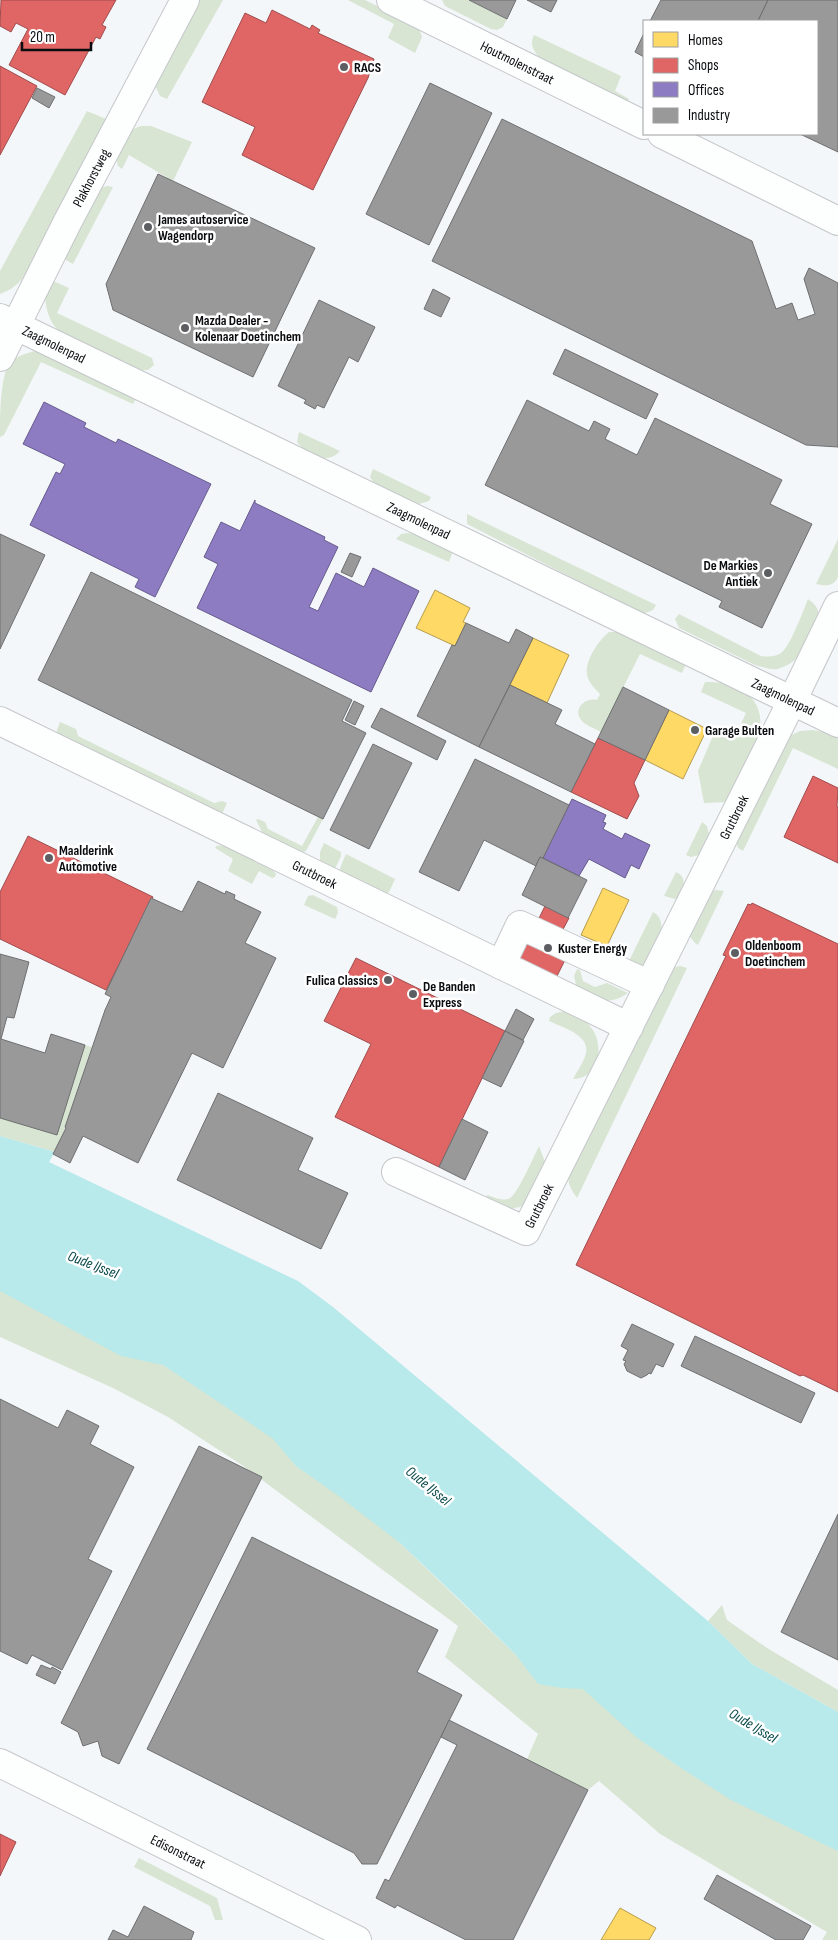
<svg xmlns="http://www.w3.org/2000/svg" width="838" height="1940" viewBox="0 0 838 1940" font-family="'Sofia Sans Condensed',sans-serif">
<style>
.green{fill:#d8e5d3}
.water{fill:#b8e9eb}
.homes{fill:#ffd966;stroke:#b69c4c}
.shops{fill:#e06666;stroke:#a04b4c}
.offices{fill:#8e7cc3;stroke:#665a8d}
.industry{fill:#999;stroke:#6e6f70}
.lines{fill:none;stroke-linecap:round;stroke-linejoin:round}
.minor-casing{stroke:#c5c7ca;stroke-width:30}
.minor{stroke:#fdfefe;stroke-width:28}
.poi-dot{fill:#5c5e61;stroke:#fff;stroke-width:2}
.labels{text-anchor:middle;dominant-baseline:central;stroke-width:5;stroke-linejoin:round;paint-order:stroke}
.street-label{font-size:14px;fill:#0a0c0f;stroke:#fff}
.poi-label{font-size:14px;font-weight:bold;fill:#0a0c0f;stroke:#fff;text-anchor:start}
.water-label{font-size:15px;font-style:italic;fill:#084849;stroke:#fff}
</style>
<rect width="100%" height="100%" fill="#f4f7fa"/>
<!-- green -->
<g class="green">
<path d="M196,0H223L167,99L160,96L156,88L157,76Z"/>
<path d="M348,0H365L418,26L422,37L415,53L388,38L394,24Z"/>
<path d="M442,0H469L507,19L503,27L497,30L491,29L445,6Z"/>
<path d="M534,35L621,76L615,91L629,99L627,102L538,56C532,48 530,43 534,35Z"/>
<path d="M87,111L106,119L107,124L27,273C19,283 12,290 0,294V271Z"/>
<path d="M141,126H151L192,142L173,181L129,155L122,169L118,166C113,150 125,130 141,126Z"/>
<path d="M107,186L113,187L73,264L66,260L64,255L100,188Z"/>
<path d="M51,280L69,288L57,313L152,358L154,365L148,370H138L60,332C48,321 45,307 45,291Z"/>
<path d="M35,351L48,353L137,397L133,404L41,362L4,435L0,437C0,415 0,377 10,362C17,356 27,353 35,351Z"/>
<path d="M299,432L340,451C327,466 307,455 297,442Z"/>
<path d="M373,469L431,497L429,501L419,504L375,485L370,477Z"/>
<path d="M467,514L656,605L653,610L643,614L467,524Z"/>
<path d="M407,533L417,534L453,551L449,562L396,539L401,534Z"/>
<path d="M838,539V577C833,587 826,586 816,584Z"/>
<path d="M808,599C812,602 817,606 818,611C820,619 803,650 798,657C794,662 784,667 778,669C770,670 762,667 755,665L679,628L675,619L679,614L761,656C768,657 775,657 781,653C790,647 803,611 808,599Z"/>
<path d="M609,632H618L686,664L682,673L640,654L601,732C596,729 587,726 583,722C571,711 584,697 597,700L600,694C595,689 588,682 587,674C585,660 599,640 609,632Z"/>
<path d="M705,682C713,682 724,682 732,685C788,708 747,765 730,802L704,803L698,771L715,731L734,739L746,713L701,692Z"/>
<path d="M60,722L76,729L78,736L214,803L222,801L227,803L222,814L57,736V730Z"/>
<path d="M812,730L825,732L838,738V769L793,748L743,851L738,848L736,842L789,736L800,731Z"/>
<path d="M318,817L323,819L306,851L301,854L263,834L256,820L258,819L265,822L268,829L302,846Z"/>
<path d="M702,822L707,826L709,834L699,855L691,857L686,855Z"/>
<path d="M324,843L341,852V856L334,871L320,863V852Z"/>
<path d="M226,845L271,867L276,874L275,877L272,878L259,871L252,884L228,871L233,859L215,848L216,846Z"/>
<path d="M346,854L395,879L389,892L385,894L340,873V868Z"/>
<path d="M676,872C687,877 684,886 680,896L675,899L664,896Z"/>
<path d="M716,890L724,891L698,945L694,942L689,935L709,892Z"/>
<path d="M313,895L337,907L338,913L335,919L304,905L308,896Z"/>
<path d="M653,912C673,923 653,957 641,968L627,965Z"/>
<path d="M680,966L687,968L577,1198C571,1190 568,1184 568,1174L672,968Z"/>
<path d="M577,969L580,970L583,981L595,987L607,983L628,993C608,1007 596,999 577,989L574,976Z"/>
<path d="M566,1011C575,1015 583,1018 589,1025C606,1043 600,1079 573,1079C577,1071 584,1062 586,1053C590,1035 562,1027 549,1021L550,1017L556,1013Z"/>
<path d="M85,1045L92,1047L65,1127L66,1128L55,1152L0,1136V1118Z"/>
<path d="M539,1146L545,1162L546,1168L531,1201L520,1207L509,1209L483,1204L487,1195C494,1197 502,1202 510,1198C518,1193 534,1156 539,1146Z"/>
<path d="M0,1285L163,1365L276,1430L290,1458L296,1466L326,1478L400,1543L516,1655L556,1669L838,1845V1940H822L827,1932L660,1834L599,1781L588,1790L527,1759L538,1734L445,1657L458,1626L242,1465L168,1417L113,1388L0,1337Z"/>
<path d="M722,1605L727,1620L767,1648L838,1690V1712L752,1664L708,1621Z"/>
<path d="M139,1858L217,1898L223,1920H215L210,1906L134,1867Z"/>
</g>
<!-- water -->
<path class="water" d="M0,1136L55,1152L49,1162L298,1281L333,1307L708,1621L752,1664L838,1712V1851L731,1800L681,1768L636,1737L583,1689L562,1688L538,1684L516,1655L459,1599L400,1543L340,1497L296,1466L272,1438L163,1365L121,1356L0,1291Z"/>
<!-- homes -->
<g class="homes">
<path d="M435,590L470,608L463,622L466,623L455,646L416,628Z"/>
<path d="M533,638L569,655L547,703L510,685Z"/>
<path d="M669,710L707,729L683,779L645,760Z"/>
<path d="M603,888L629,900L607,946L581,935Z"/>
<path d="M620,1908L656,1928L649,1940H601Z"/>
</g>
<!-- shops -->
<g class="shops">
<path d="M1,0H116L102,25L106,27L100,39L96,37L65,95L9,65L28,29L16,23L11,32L0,26Z"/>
<path d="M272,10L310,29L312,25L320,30L318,33L374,59L368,78L313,190L242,155L255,127L202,102L245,13L266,23Z"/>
<path d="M0,66L37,86L0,155Z"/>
<path d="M598,738L645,760L634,783L639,796L627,819L571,792Z"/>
<path d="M813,776L838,788L837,807H838V863L784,837Z"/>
<path d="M28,836L153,897L106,990L0,939V892Z"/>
<path d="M752,903L838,944V1392L803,1375L800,1376L576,1265L726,956L723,955L748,904L751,905Z"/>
<path d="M545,906L569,918L558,939L572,946L555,980L518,961Z"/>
<path d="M356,958L505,1031L439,1167L335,1117L371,1044L324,1021Z"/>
<path d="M0,1834L16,1842L0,1876Z"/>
</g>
<!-- offices -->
<g class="offices">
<path d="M44,402L86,423L84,427L116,443L118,439L211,484L155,597L135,587L139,579L30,525L56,472L60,474L65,464L23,444Z"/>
<path d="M255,500V503L325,537L324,540L338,547L309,607L318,611L336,573L364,587L373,568L419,591L371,692L197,608L218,564L204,557L221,522L240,531Z"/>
<path d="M572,799L606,815L603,822L606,823L603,829L622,839L625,833L650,845L639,869L631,865L625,878L589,859L579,876L543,858Z"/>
</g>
<!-- industry -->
<g class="industry">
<path d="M469,0H516L507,19Z"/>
<path d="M527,0H557L551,12Z"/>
<path d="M661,0H768L758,21H650Z"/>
<path d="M768,0H838V152L800,134H817V21H758Z"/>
<path d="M644,33V57L635,52Z"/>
<path d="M430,83L492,113L429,245L366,214Z"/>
<path d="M37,88L55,97L49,108L32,98Z"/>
<path d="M502,119L752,241L776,309L792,303L798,320L815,314L804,279L809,268L838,283V447L806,445L432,261Z"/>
<path d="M158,174L315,248L253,377L113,310L106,284Z"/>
<path d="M433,289L450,298L441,317L424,309Z"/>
<path d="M319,300L375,327L358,362L349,357L324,408L317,405L315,409L304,403L306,400L278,386Z"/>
<path d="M565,349L658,394L646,419L553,374Z"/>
<path d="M527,400L589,431L594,421L610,429L605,439L637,455L655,418L782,480L770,504L812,524L762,628L719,607L722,601L485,485Z"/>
<path d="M0,534L45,555L0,649Z"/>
<path d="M350,553L361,557L352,577L341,572Z"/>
<path d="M91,572L352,700L342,721L366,733L323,819L38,680Z"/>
<path d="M466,623L509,643L516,629L533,638L479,747L417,716L452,645L455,646Z"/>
<path d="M510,685L562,710L555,724L595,744L571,792L479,747Z"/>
<path d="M623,687L669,710L645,760L598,738Z"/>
<path d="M354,701L364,706L355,725L345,720Z"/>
<path d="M381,708L446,741L437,760L371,727Z"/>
<path d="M373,744L412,763L369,849L330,830Z"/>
<path d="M475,759L569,805L543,858L540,857L536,866L484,840L459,891L419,872Z"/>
<path d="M540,857L587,880L568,918L522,895Z"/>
<path d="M198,881L225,894L226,891L235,895L234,899L261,912L245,943L276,958L223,1068L192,1053L138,1163L83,1136L70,1163L53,1154L66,1128L65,1127L105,1010L111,997L105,994L151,898L182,912Z"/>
<path d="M0,954L29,962L14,1018L7,1017L1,1039L45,1053L51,1034L85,1045L57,1135L0,1118Z"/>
<path d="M516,1009L534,1019L523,1040L505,1031Z"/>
<path d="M505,1031L524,1041L501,1087L482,1078Z"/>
<path d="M218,1093L313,1138L298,1170L348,1193L321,1249L177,1180Z"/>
<path d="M462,1119L488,1132L465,1180L439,1167Z"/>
<path d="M632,1324L674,1344L663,1367L656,1364L651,1374L649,1373L647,1375L641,1378L627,1371L624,1364L626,1361L623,1360L628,1350L621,1346Z"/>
<path d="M695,1336L815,1393L801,1423L681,1366Z"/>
<path d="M0,1399L58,1428L67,1410L99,1426L90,1444L134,1467L88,1559L112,1571L62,1670L32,1655L27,1664L0,1651Z"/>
<path d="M199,1446L262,1477L119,1764L102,1756L98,1741L83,1746L78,1732L61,1723Z"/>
<path d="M838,1514V1660L781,1632Z"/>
<path d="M252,1537L438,1630L417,1672L462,1695L377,1864H362L354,1853L147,1749Z"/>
<path d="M41,1665L51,1669L52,1667L61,1672L55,1684L36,1675Z"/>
<path d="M449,1720L588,1790L513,1940H466L397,1905L395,1908L376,1898L385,1879L389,1881L457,1745L441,1737Z"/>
<path d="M717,1875L811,1926L803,1940H776L704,1899Z"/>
<path d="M144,1906L194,1932L191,1940H108L113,1930L128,1937Z"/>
</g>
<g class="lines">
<!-- minor casing -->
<g class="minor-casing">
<g id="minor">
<path id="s1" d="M391,0L644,125"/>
<path d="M662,134L838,221"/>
<path id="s2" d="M0,318L838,723"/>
<path id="s3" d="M0,357L68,221L185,0"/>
<path id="s4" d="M0,721L629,1027"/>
<path d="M501,965L520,925L650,985"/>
<path id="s5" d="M396,1172L526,1231L792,701L838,606"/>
<path id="s6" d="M0,1763L357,1940"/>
</g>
</g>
<!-- minor -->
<use href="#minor" class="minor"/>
</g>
<!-- markers -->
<g class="poi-dot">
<circle cx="344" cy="67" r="5"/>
<circle cx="148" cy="227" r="5"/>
<circle cx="185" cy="328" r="5"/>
<circle cx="768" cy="573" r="5"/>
<circle cx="695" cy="730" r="5"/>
<circle cx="49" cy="858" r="5"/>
<circle cx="548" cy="948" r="5"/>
<circle cx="735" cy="953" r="5"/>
<circle cx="388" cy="980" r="5"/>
<circle cx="413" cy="994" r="5"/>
</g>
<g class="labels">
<!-- street labels -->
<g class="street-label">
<text stroke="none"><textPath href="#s1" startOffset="141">Houtmolenstraat</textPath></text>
<text stroke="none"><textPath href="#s3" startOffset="201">Plakhorstweg</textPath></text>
<text stroke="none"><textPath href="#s2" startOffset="60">Zaagmolenpad</textPath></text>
<text stroke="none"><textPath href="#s2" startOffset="465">Zaagmolenpad</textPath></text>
<text stroke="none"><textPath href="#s2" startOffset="870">Zaagmolenpad</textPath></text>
<text stroke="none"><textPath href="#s5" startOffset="606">Grutbroek</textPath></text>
<text stroke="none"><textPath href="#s4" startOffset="350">Grutbroek</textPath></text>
<text stroke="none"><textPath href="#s5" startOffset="171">Grutbroek</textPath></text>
<text stroke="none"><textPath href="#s6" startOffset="199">Edisonstraat</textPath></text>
</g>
<!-- poi labels -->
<g class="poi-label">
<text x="354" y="67">RACS</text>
<text x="158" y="219">James autoservice<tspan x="158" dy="16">Wagendorp</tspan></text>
<text x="195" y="320">Mazda Dealer -<tspan x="195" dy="16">Kolenaar Doetinchem</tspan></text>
<text x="758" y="565" text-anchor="end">De Markies<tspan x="758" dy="16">Antiek</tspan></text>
<text x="705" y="730">Garage Bulten</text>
<text x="59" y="850">Maalderink<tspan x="59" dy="16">Automotive</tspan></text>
<text x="745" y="945">Oldenboom<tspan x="745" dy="16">Doetinchem</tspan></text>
<text x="558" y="948">Kuster Energy</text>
<text x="378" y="980" text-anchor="end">Fulica Classics</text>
<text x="423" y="986">De Banden<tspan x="423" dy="16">Express</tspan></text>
</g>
<!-- water labels -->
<g class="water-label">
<text transform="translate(93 1265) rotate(21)">Oude IJssel</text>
<text transform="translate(428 1486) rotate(39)">Oude IJssel</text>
<text transform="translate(753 1726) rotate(31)">Oude IJssel</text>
</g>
</g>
<!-- legend -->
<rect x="643" y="20" width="175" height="115" fill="#ffffff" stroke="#9d9e9f"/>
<rect x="653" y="32" width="25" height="15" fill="#ffd966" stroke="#9d9e9f"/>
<text x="688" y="45" font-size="15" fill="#0a0c0f">Homes</text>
<rect x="653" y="58" width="25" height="15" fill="#e06666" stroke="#9d9e9f"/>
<text x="688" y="70" font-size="15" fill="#0a0c0f">Shops</text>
<rect x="653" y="82" width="25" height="15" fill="#8e7cc3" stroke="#9d9e9f"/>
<text x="688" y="95" font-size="15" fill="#0a0c0f">Offices</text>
<rect x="653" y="108" width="25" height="15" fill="#999999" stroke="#9d9e9f"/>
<text x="688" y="120" font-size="15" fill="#0a0c0f">Industry</text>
<!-- scale -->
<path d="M22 42v8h69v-8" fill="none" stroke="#0a0c0f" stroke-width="2.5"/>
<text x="30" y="42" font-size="15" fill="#0a0c0f" stroke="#ffffff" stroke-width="4" paint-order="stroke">20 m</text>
</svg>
